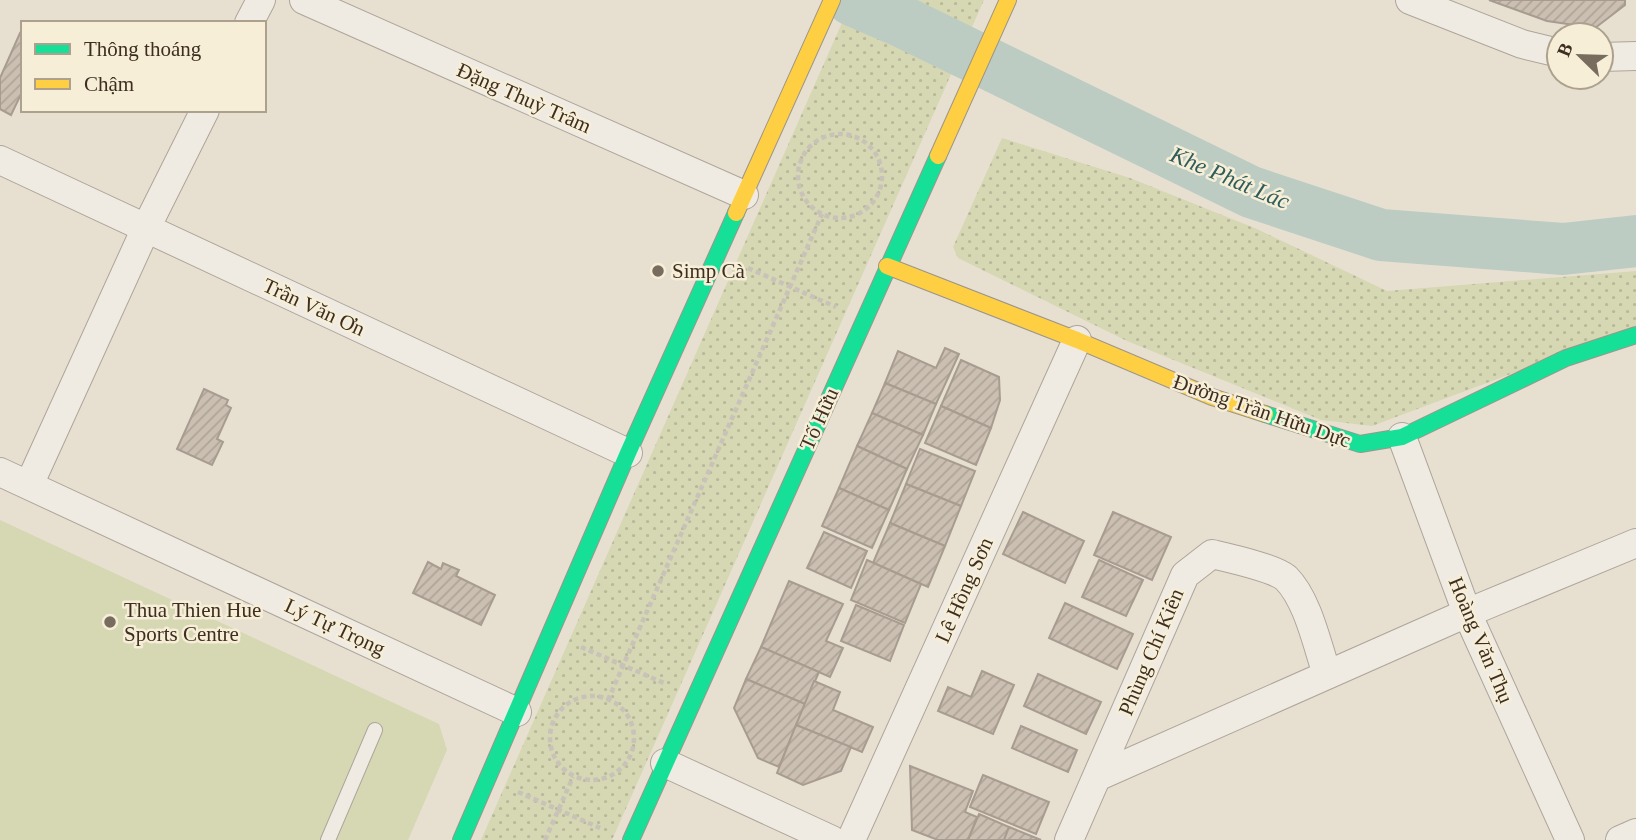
<svg xmlns="http://www.w3.org/2000/svg" width="1636" height="840" viewBox="0 0 1636 840" font-family="'Times New Roman',serif">
<style>
.park{fill:url(#park-dots)}
.pitch{fill:#d6d7b3}
.lines{fill:none;stroke-linecap:round;stroke-linejoin:round}
.river{stroke:#bcccc2;stroke-width:52}
.building{fill:url(#building-hatch);stroke:#a89c90;stroke-width:2}
.lane-casing{stroke:#ada599;stroke-width:16}
.street-casing{stroke:#ada599;stroke-width:30}
.fast-casing{stroke:#9c958a;stroke-width:18}
.slow-casing{stroke:#9c958a;stroke-width:18}
.path{stroke:#c8c2b9;stroke-width:4.5;stroke-dasharray:5 3.5;stroke-linecap:butt}
.lane{stroke:#efebe3;stroke-width:14}
.street{stroke:#efebe3;stroke-width:28}
.fast{stroke:#16e098;stroke-width:16}
.slow{stroke:#ffcf43;stroke-width:16}
.poi-dot{fill:#786c5e;stroke:#f7eed8;stroke-width:2.5}
.labels{text-anchor:middle;dominant-baseline:central;stroke-width:5;stroke-linejoin:round;paint-order:stroke}
.street-label{font-size:21px;fill:#3d2e20;stroke:#f7eed8}
.poi-label{font-size:21px;fill:#3d2e20;stroke:#f7eed8;text-anchor:start}
.water-label{font-size:23px;font-style:italic;fill:#2f5d5a;stroke:#f7eed8}
</style>
<defs>
<pattern id="park-dots" width="8" height="8" patternUnits="userSpaceOnUse" patternTransform="scale(1.75)"><rect width="8" height="8" fill="#d6d7b3"/><path d="M2 2h.1M6 6h.1" fill="none" stroke="#b9b99a" stroke-width="1.8" stroke-linecap="round"/></pattern>
<pattern id="building-hatch" width="6" height="6" patternUnits="userSpaceOnUse" patternTransform="scale(1.75)"><rect width="6" height="6" fill="#cbbfb2"/><path d="M-1 1l2-2M0 6l6-6M5 7l2-2" fill="none" stroke="#afa499"/></pattern>
</defs>
<rect width="100%" height="100%" fill="#e7e0d1"/>
<!-- park -->
<g class="park">
<path d="M852,0H984L612,840H481Z"/>
<path d="M1002,138L1130,178L1257,229L1387,291L1636,271V327L1372,426L1321,420L1127,341L958,258L953,247Z"/>
</g>
<!-- pitch -->
<path class="pitch" d="M0,520L439,724L447,750L408,840H0Z"/>
<g class="lines">
<!-- river -->
<path class="river" d="M852,0L903,22L1251,192L1381,235L1563,249L1636,241"/>
</g>
<!-- building -->
<g class="building">
<path d="M1489,0H1625V5L1595,28L1547,21Z"/>
<path d="M20,33L23,35V90L11,115L0,109V78Z"/>
<path d="M945,348L959,354L936,404L885,383L898,351L936,368Z"/>
<path d="M961,360L999,377L1000,400L991,428L941,406Z"/>
<path d="M885,383L936,404L923,435L872,413Z"/>
<path d="M204,389L228,400L226,405L231,408L217,439L223,442L212,465L177,449Z"/>
<path d="M941,406L991,428L976,465L925,443Z"/>
<path d="M872,413L923,435L907,469L857,446Z"/>
<path d="M857,446L907,469L889,510L839,488Z"/>
<path d="M920,449L975,471L961,506L906,484Z"/>
<path d="M906,484L961,506L945,546L890,523Z"/>
<path d="M839,488L889,510L872,548L822,526Z"/>
<path d="M1023,512L1084,541L1065,583L1003,554Z"/>
<path d="M1113,512L1171,537L1152,580L1094,555Z"/>
<path d="M890,523L945,546L928,587L873,563Z"/>
<path d="M824,532L867,551L851,588L807,568Z"/>
<path d="M867,560L921,584L905,623L851,600Z"/>
<path d="M1099,560L1143,580L1126,616L1082,597Z"/>
<path d="M428,562L441,569L443,563L459,570L456,576L495,595L481,625L413,593Z"/>
<path d="M789,581L843,604L826,641L843,648L830,677L761,647Z"/>
<path d="M1065,603L1133,634L1117,669L1049,638Z"/>
<path d="M856,605L904,625L890,661L841,641Z"/>
<path d="M761,647L819,672L805,704L746,679Z"/>
<path d="M982,671L1014,685L993,734L938,711L948,687L971,697Z"/>
<path d="M1038,674L1101,702L1086,734L1024,706Z"/>
<path d="M746,679L805,704L779,767L758,758L734,708Z"/>
<path d="M814,681L840,692L833,710L873,727L862,752L796,725Z"/>
<path d="M796,725L851,747L841,771L803,785L777,773Z"/>
<path d="M1021,726L1077,750L1068,772L1012,748Z"/>
<path d="M910,766L973,791L965,812L977,817L968,840H938L912,830Z"/>
<path d="M983,775L1049,802L1036,834L970,807Z"/>
<path d="M979,814L1009,827L1004,840H968Z"/>
<path d="M1009,827L1041,840H1004Z"/>
</g>
<g class="lines">
<!-- lane casing -->
<g class="lane-casing">
<path id="lane" d="M328,840L375,730"/>
</g>
<!-- street casing -->
<g class="street-casing">
<g id="street">
<path d="M304,0L744,195"/>
<path d="M1410,0L1522,44L1559,53"/>
<path d="M249,23L261,0"/>
<path d="M1601,57L1636,56"/>
<path d="M0,160L628,453"/>
<path d="M1402,437L1467,613L1570,840"/>
<path d="M0,472L517,712"/>
<path d="M29,485L146,228L205,110"/>
<path d="M665,763L832,840"/>
<path d="M1099,776L1467,613L1636,543"/>
<path d="M851,840L1077,340"/>
<path d="M1069,840L1185,575L1212,554C1229,558 1274,568 1286,578C1308,600 1317,645 1327,674"/>
<path d="M1620,840L1636,833"/>
</g>
</g>
<!-- fast casing -->
<g class="fast-casing">
<g id="fast">
<path d="M1265,414L1360,444L1402,437L1566,358L1636,335"/>
<path d="M461,840L628,453L736,213"/>
<path d="M631,840L938,156"/>
</g>
</g>
<!-- slow casing -->
<g class="slow-casing">
<g id="slow">
<path d="M938,156L1008,0"/>
<path d="M736,213L832,0"/>
<path d="M887,266L1077,340L1212,397L1265,414"/>
</g>
</g>
<!-- path -->
<g class="path">
<circle cx="840" cy="176" r="42"/>
<path d="M748,268L836,307"/>
<path d="M581,647L666,684"/>
<circle cx="592" cy="738" r="42"/>
<path d="M608,700L822,214"/>
<path d="M518,792L600,828"/>
<path d="M545,840L573,777"/>
</g>
<!-- lane -->
<use href="#lane" class="lane"/>
<!-- street -->
<use href="#street" class="street"/>
<!-- fast -->
<use href="#fast" class="fast"/>
<!-- slow -->
<use href="#slow" class="slow"/>
</g>
<!-- markers -->
<g class="poi-dot">
<circle cx="658" cy="271" r="7"/>
<circle cx="110" cy="622" r="7"/>
</g>
<g class="labels">
<!-- street labels -->
<g class="street-label">
<text transform="translate(524 98) rotate(24)">Đặng Thuỳ Trâm</text>
<text transform="translate(314 307) rotate(25)">Trần Văn Ơn</text>
<text transform="translate(1262 411) rotate(19)">Đường Trần Hữu Dực</text>
<text transform="translate(819 419) rotate(-66)">Tố Hữu</text>
<text transform="translate(964 590) rotate(-66)">Lê Hồng Sơn</text>
<text transform="translate(335 627) rotate(25)">Lý Tự Trọng</text>
<text transform="translate(1481 640) rotate(67)">Hoàng Văn Thụ</text>
<text transform="translate(1151 652) rotate(-67)">Phùng Chí Kiên</text>
</g>
<!-- poi labels -->
<g class="poi-label">
<text x="672" y="271">Simp Cà</text>
<text x="124" y="610">Thua Thien Hue<tspan x="124" dy="24">Sports Centre</tspan></text>
</g>
<!-- water labels -->
<g class="water-label">
<text transform="translate(1230 178) rotate(23)">Khe Phát Lác</text>
</g>
</g>
<!-- legend -->
<rect x="21" y="21" width="245" height="91" fill="#f7eed8" stroke="#ada18e" stroke-width="2"/>
<rect x="35" y="44" width="35" height="10" fill="#16e098" stroke="#ada18e" stroke-width="2"/>
<text x="84" y="56" font-size="21" fill="#3d2e20">Thông thoáng</text>
<rect x="35" y="79" width="35" height="10" fill="#ffcf43" stroke="#ada18e" stroke-width="2"/>
<text x="84" y="91" font-size="21" fill="#3d2e20">Chậm</text>
<!-- north arrow -->
<g transform="translate(1580 56) rotate(293)"><circle r="33" fill="#f7eed8" stroke="#ada18e" stroke-width="2"/>
<path d="M0-5L12 26L0 18L-12 26Z" fill="#786c5e"/>
<text y="-10" font-size="19" font-weight="bold" text-anchor="middle" fill="#3d2e20">B</text>
</g>
</svg>
